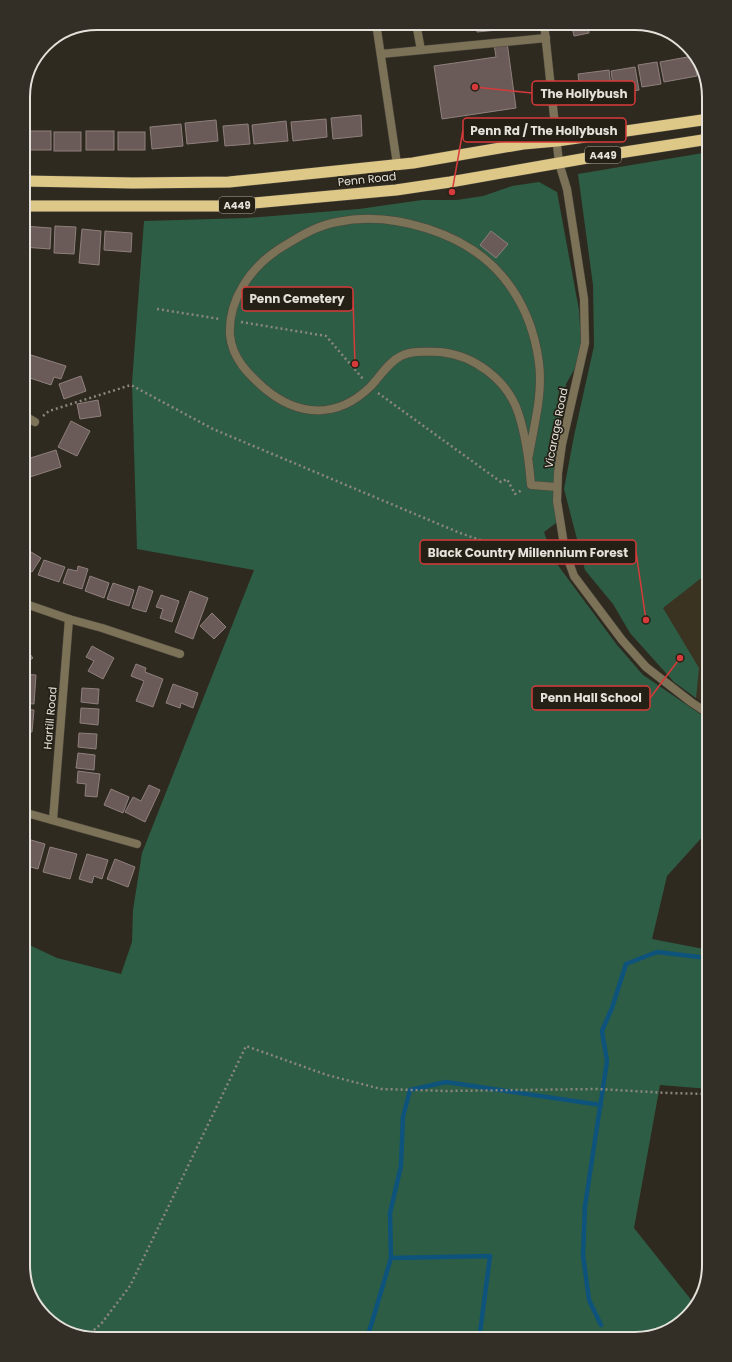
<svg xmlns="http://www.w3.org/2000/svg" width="732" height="1362" viewBox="0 0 732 1362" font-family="Poppins,sans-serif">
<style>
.built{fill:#3a3322}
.green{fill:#2e5d45}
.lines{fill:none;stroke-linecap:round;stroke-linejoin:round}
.stream{stroke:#0e537c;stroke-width:4.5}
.building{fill:#6a5b59;stroke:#8f807d}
.service-casing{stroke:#4c473e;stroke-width:9}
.minor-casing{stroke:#4c473e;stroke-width:9}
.trunk-casing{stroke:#4c473e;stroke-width:12}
.path{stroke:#8b877e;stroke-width:2.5;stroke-dasharray:2 3;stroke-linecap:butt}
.service{stroke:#7c7257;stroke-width:8}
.minor{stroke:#7c7257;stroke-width:8}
.trunk{stroke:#dec888;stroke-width:11}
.labels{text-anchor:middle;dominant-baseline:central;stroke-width:3.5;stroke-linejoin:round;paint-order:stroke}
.shield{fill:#252016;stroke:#aba79f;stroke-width:1}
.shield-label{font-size:10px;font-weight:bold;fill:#e4e1da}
.street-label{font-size:11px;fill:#e4e1da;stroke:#252016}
.rim{fill:none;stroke:#e4e1da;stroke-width:2}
.leader{fill:none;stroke:#d73a3a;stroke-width:1.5}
.callout-dot{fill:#d73a3a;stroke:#252016;stroke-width:1.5}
.callout{fill:#252016;stroke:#d73a3a;stroke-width:1.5}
.callout-label{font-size:12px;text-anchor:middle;font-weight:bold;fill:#e4e1da}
</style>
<rect width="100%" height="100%" fill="#2f2a20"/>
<!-- built -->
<path class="built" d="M709,572V707L674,682L630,633Z"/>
<!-- green -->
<g class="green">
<path d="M709,152V572L663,608L699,668L696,698L674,682L630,633L613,604L585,570L564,489L574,436L594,346L593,285L578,174Z"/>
<path d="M539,182L557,192L579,310L581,343L578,358L574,370L566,384L558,434L556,523L544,532L554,560L617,645L643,675L709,720V750L707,753L705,834L667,876L652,939L709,950V1089L660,1085L634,1228L696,1306L663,1333L635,1339H93L56,1326L29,1293L23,1265V942L57,958L121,974L132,942L133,910L142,853L254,570L137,549L132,383L144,221L247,218L359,209L422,200H457L483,196L512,186Z"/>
</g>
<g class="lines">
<!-- stream -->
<g class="stream">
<path d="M391,1258L390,1213L401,1166L403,1117L410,1090L446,1082L601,1105"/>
<path d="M601,1325L589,1300L583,1255L585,1206L607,1061L602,1031L612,1008L626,964L657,952L699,957"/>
<path d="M367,1339L391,1258L490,1256L480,1333L481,1339"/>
</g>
</g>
<!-- building -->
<g class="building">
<path d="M476,23H497L498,30L477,32Z"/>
<path d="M571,23H588L589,33L574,36Z"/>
<path d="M507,42L516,108L442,119L434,66L496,57L494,44Z"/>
<path d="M693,56L697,76L664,82L660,62Z"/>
<path d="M657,62L661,84L642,87L638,65Z"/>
<path d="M635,67L639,90L625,92V88L614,90L611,71Z"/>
<path d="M609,70L612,94L597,96L596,88L580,90L578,74Z"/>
<path d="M361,115L362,136L333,139L331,118Z"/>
<path d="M326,119L327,137L293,141L291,122Z"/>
<path d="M216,120L218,141L187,144L185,123Z"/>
<path d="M286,121L288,141L254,144L252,125Z"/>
<path d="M181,124L183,146L152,149L150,127Z"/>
<path d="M248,124L250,144L225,146L223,126Z"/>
<rect x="23" y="131" width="28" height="19"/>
<rect x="86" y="131" width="28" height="19"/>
<rect x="54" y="132" width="27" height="19"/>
<rect x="118" y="132" width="27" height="18"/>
<path d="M23,226L51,228L50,249L23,247Z"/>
<path d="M55,226L76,227L74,254L54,253Z"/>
<path d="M82,229L101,231L99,265L79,263Z"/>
<path d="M105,231L132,233L131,252L104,250Z"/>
<path d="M491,231L508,244L496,258L480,245Z"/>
<path d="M31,355L66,366L61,379L54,377L51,385L24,376Z"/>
<path d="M81,376L86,391L64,399L59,384Z"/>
<path d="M98,400L101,416L80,419L77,404Z"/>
<path d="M71,421L90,431L77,456L58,447Z"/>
<path d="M56,450L61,467L30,477L24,460Z"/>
<path d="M23,460L30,477L23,480Z"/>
<path d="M23,547L41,558L32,572L23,567Z"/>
<path d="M44,560L65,567L59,582L38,575Z"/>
<path d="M78,566L88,569L82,589L63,583L68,569L77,571Z"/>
<path d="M90,576L109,583L104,598L85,591Z"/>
<path d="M113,583L134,590L129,606L107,599Z"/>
<path d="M139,586L153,591L146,612L132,608Z"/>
<path d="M190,591L208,598L193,639L175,632Z"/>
<path d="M161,595L179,601L172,622L160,618L163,609L156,607Z"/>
<path d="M212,613L226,627L214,639L200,626Z"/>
<path d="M23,645L33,658L23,665Z"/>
<path d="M92,646L114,658L103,679L88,671L94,661L86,657Z"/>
<path d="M136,664L146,668L145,672L163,679L153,707L136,701L144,681L131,676Z"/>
<path d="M23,674L36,675L34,704L23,703Z"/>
<path d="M173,684L198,693L193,708L181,703L180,708L166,703Z"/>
<path d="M82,688L99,689L98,704L81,702Z"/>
<path d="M81,708L99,709L98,725L80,723Z"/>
<path d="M23,709L34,710L32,732L23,731Z"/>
<path d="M79,733L97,734L96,749L78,747Z"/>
<path d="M78,753L95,755L94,770L76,768Z"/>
<path d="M78,771L100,774L97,797L85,796L86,784L77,783Z"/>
<path d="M149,785L160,790L145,822L125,812L133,797L141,801Z"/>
<path d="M111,789L129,797L123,813L104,805Z"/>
<path d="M24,838L45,844L38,869L23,865Z"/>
<path d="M50,847L77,854L70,879L43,872Z"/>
<path d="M87,854L108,860L102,879L94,876L92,883L79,879Z"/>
<path d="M115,859L135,867L128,887L107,879Z"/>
</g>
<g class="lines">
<!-- service casing -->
<g class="service-casing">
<g id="service">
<path d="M376,23L397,164"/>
<path d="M416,23L421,50"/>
<path d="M381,54L546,38"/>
</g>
</g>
<!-- minor casing -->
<g class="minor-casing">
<g id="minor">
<path d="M544,23L559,163L567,189L584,299L585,343L562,444L558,473L557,501L565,551L574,576L622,640L646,667L691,702L709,714"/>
<path d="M23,415L35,422"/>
<path d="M529,455C534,425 543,394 539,363C535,332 523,301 503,277C467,233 392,210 337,222C315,226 297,238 279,249C250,268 228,300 230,335C232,358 248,374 264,388C298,417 337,419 370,387C380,377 388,362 401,356C413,350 427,352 440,352C474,355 507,380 518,412C526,436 529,460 531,485L557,487"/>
<path d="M23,603L69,619L102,628L180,654"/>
<path d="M23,812L137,844"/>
<path d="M53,820L69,619"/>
</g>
</g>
<!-- trunk casing -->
<g class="trunk-casing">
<g id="trunk">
<path d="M23,181L133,183L229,182L413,163L523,144L557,141L709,119"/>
<path d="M23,206H222L396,190L450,182L593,157L709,139"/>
</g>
</g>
<!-- path -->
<g class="path">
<path d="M157,309L220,319"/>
<path d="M241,322L326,336L363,379"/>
<path d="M378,393L501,482L507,479L515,494L522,490"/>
<path d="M43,416L49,411L131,385L213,429L460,533L523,555L540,560L549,559L555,556"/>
<path d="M87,1337L89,1334L101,1324L130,1286L246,1046L327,1075L381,1089L446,1091L598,1089L668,1093L709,1094"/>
</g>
<!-- service -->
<use href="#service" class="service"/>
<!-- minor -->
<use href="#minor" class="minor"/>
<!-- trunk -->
<use href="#trunk" class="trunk"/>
</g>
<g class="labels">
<!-- shield labels -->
<g class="shield">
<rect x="585" y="147" width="36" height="16" rx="3"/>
<rect x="219" y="197" width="36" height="16" rx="3"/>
</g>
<g class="shield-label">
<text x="603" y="155">A449</text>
<text x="237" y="205">A449</text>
</g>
<!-- street labels -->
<g class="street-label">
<text transform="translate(367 179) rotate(-6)">Penn Road</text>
<text transform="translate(556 428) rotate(-79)">Vicarage Road</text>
<text transform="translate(50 718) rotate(-85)">Hartill Road</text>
</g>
</g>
<!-- crop -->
<path d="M0 0H732V1362H0ZM97 30H635A67 67 0 0 1 702 97V1265A67 67 0 0 1 635 1332H97A67 67 0 0 1 30 1265V97A67 67 0 0 1 97 30Z" fill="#342f26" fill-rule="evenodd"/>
<path class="rim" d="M97 30H635A67 67 0 0 1 702 97V1265A67 67 0 0 1 635 1332H97A67 67 0 0 1 30 1265V97A67 67 0 0 1 97 30Z"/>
<!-- callouts -->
<path class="leader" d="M475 87L532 93M452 192L463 130M355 364L353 299M646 620L636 552M680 658L650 698"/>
<g class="callout-dot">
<circle cx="475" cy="87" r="4"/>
<circle cx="452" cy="192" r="4"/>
<circle cx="355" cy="364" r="4"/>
<circle cx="646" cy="620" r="4"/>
<circle cx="680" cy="658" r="4"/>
</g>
<g class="callout">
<rect x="532" y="81" width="103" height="24" rx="4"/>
<rect x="463" y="118" width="163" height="24" rx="4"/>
<rect x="242" y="287" width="111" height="24" rx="4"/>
<rect x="420" y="540" width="216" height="24" rx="4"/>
<rect x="532" y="686" width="118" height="24" rx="4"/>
</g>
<g class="callout-label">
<text x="584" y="98">The Hollybush</text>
<text x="544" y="135">Penn Rd / The Hollybush</text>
<text x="297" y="303">Penn Cemetery</text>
<text x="528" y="557">Black Country Millennium Forest</text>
<text x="591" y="702">Penn Hall School</text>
</g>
</svg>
